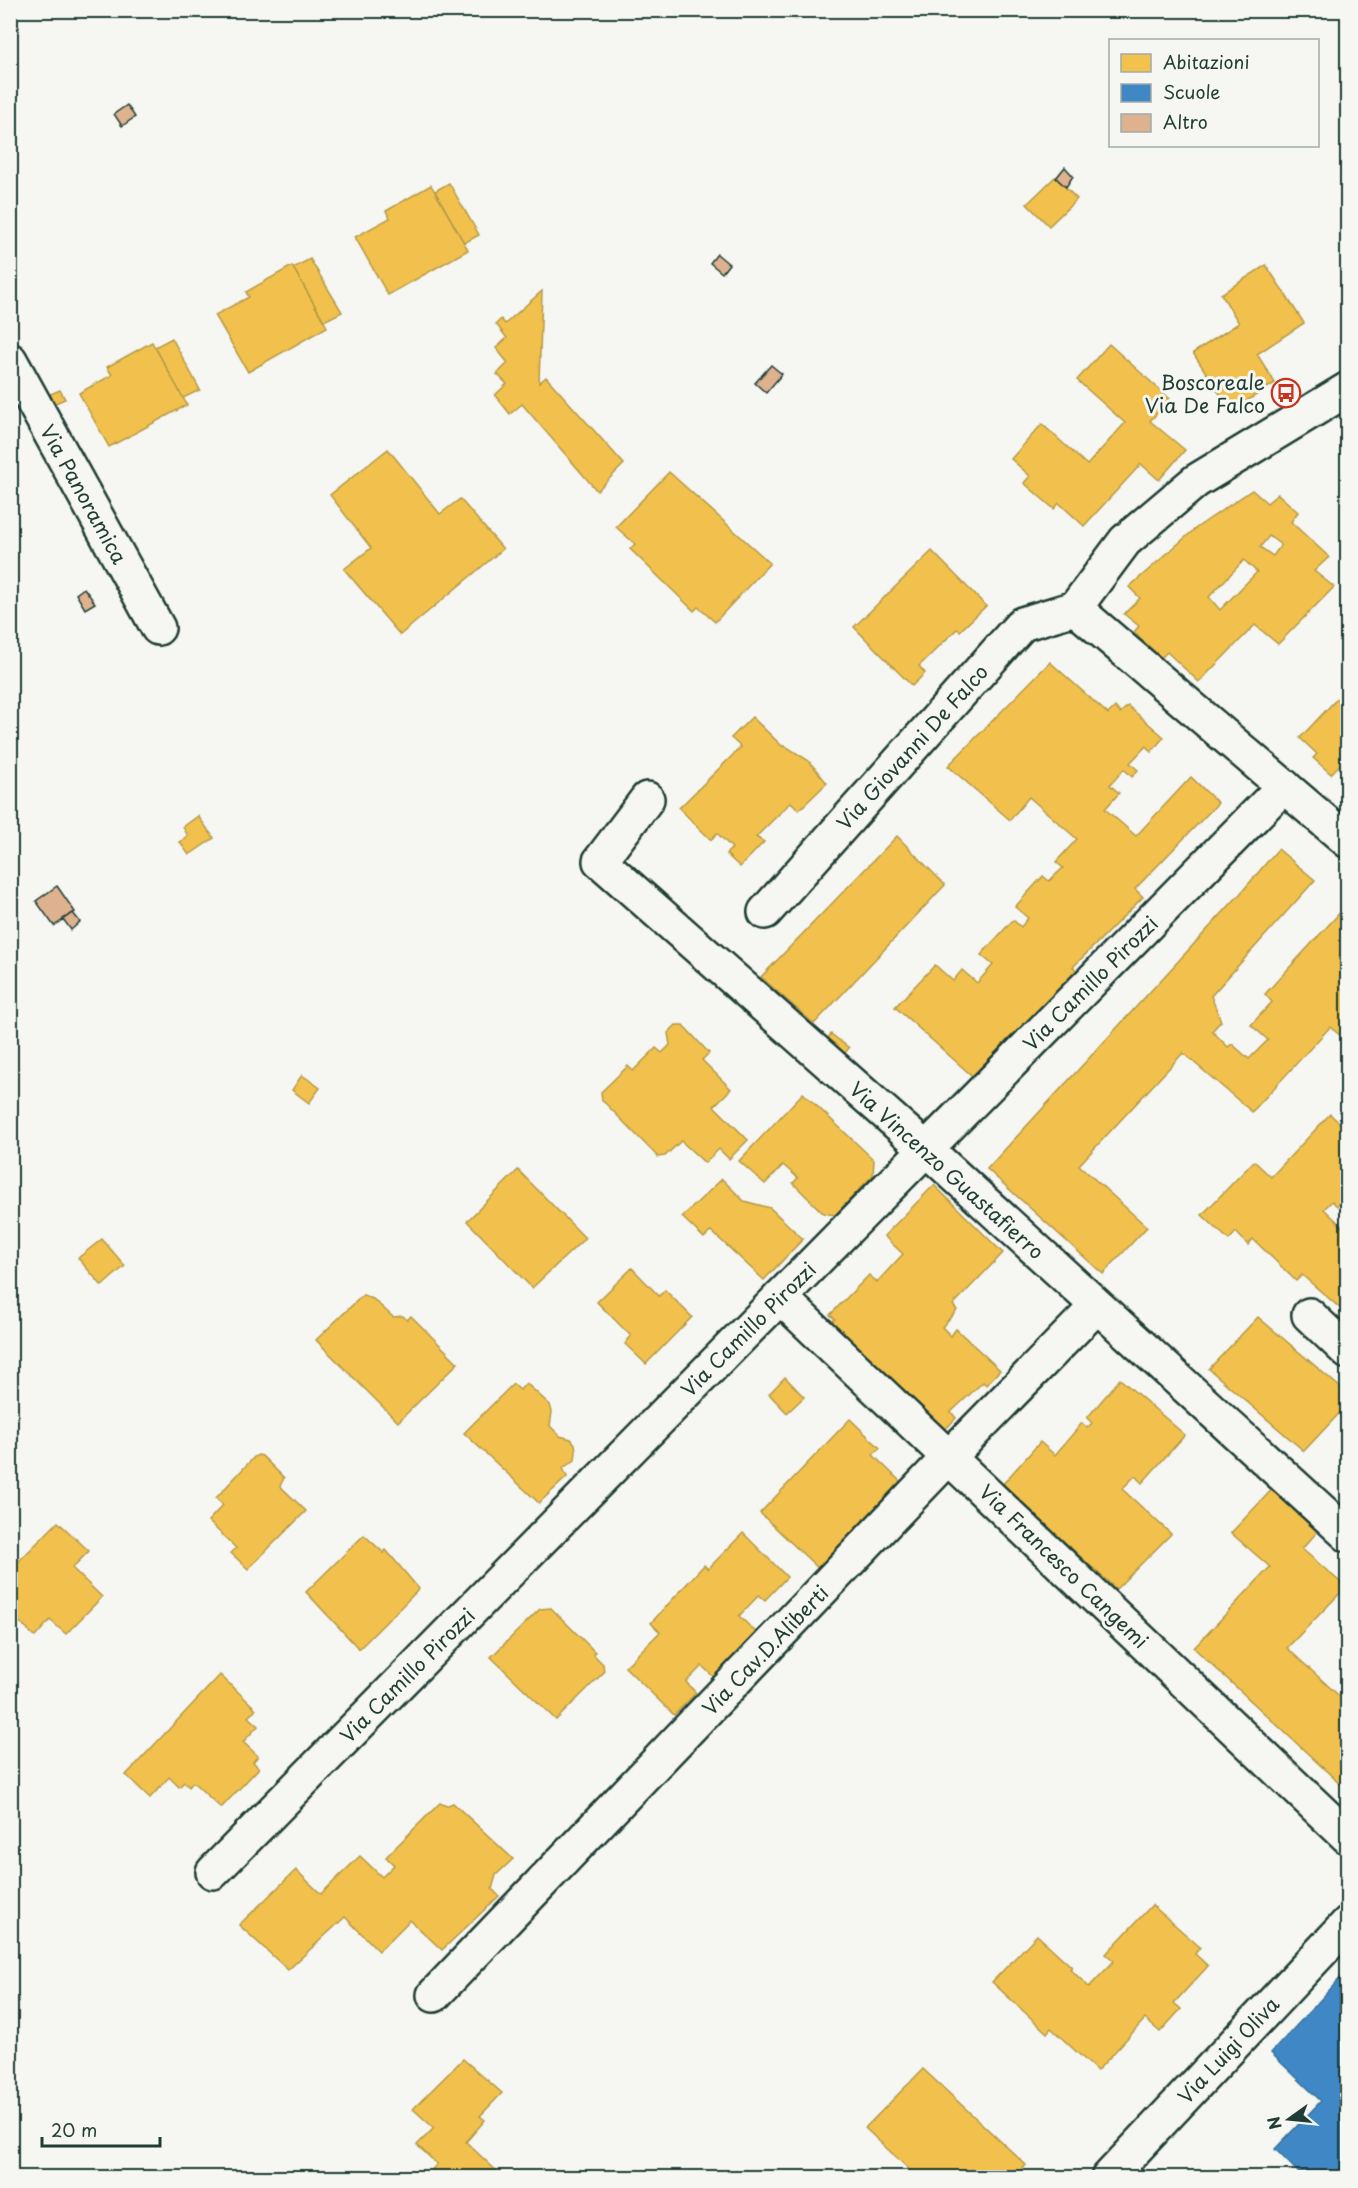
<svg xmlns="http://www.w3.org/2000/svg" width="1358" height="2188" viewBox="0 0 1358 2188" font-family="'Playpen Sans',sans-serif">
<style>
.homes{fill:#f2c14e;stroke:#b39946;stroke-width:1.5;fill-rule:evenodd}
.schools{fill:#3f88c5;stroke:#35729a;stroke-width:1.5}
.building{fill:#deb18f;stroke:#1f3d34;stroke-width:1.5}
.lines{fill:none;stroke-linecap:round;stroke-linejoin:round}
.minor-casing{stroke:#1f3d34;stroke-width:38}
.minor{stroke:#f6f6f2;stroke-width:33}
.labels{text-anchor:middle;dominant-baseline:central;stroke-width:6;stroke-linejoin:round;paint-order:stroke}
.poi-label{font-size:20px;fill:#1f3d34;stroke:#f6f6f2;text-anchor:end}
.street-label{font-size:20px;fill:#1f3d34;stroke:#f6f6f2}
</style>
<rect width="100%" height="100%" fill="#f6f6f2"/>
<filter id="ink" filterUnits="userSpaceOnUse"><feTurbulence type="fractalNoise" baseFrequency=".0167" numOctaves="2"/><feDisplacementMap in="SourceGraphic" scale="12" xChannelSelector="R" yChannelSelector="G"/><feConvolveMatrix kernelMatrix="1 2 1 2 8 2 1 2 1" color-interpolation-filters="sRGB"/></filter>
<g filter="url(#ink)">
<!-- homes -->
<g class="homes">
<path d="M1055,177L1077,199L1049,226L1027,204Z"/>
<path d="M449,183L479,235L464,243L435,191Z"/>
<path d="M431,185L468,250L388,295L355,237L390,218L386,211Z"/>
<path d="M310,259L342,312L324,321L293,268Z"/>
<path d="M1266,265L1304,323L1257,354L1275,383L1231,411L1193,353L1239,323L1221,294Z"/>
<path d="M292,266L327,327L248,372L215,315L249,297L246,292Z"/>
<path d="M542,291L539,383L546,377L624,464L597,491L522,404L510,414L495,395L507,384L497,374L508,363L496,348L507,338L496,324L501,319L505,324Z"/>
<path d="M172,338L200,390L183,398L155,347Z"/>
<path d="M152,342L187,405L109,447L79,393L112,375L107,367Z"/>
<path d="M1109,344L1170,399L1150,421L1185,450L1159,480L1141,464L1084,526L1059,503L1054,509L1024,483L1030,476L1011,459L1042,424L1087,465L1125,423L1077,380Z"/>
<path d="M60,390L65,399L53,404L48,395Z"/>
<path d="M388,449L440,514L460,499L503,549L400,635L344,569L371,548L330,495Z"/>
<path d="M669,472L770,563L715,622L698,607L694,611L630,549L635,544L616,527Z"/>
<path d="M1252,490L1267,503L1278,494L1298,512L1291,522L1329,557L1314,571L1334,587L1278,644L1255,625L1199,682L1167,652L1161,658L1134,632L1139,626L1124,614L1140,598L1129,587L1196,528ZM1269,536L1281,545L1273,556L1260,547ZM1244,560L1257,572L1220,610L1209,597Z"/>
<path d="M932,551L986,606L960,631L957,629L919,666L925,673L912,686L854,627Z"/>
<path d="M1050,662L1108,714L1115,707L1120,713L1128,706L1164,737L1151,752L1146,746L1130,763L1138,770L1132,777L1124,769L1110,785L1119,793L1105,809L1136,836L1191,777L1218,803L1135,889L1143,897L1073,967L1080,973L980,1083L895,1007L935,965L953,981L962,970L977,983L993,965L981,955L1013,920L1021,927L1028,918L1015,907L1043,876L1049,881L1063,868L1056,862L1077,839L1029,797L1010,820L948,766Z"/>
<path d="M1348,687V756L1331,774L1313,758L1317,754L1300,738Z"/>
<path d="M752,717L783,747L784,745L809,761L827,783L799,810L791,802L756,837L764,842L740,867L726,854L732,848L717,833L711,840L679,808L741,747L731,738Z"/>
<path d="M198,816L214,838L189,855L180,842L188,836L183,827Z"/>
<path d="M897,836L945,885L814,1024L761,977Z"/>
<path d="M1278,849L1315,880L1211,996L1221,1021L1212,1031L1228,1047L1232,1044L1249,1059L1268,1040L1251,1025L1272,1002L1265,994L1348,904V1042L1330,1027L1252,1112L1183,1053L1079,1165L1147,1227L1103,1274L987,1169L1240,894Z"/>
<path d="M676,1025H683L709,1053L702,1060L731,1089L714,1106L748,1140L729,1159L719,1149L705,1163L681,1141L665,1156L658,1157L602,1100L601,1092L628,1066L633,1071L656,1048L662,1053L670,1045L668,1033Z"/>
<path d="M831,1034L849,1048L835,1066L817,1052Z"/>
<path d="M302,1075L320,1088L309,1103L292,1090Z"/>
<path d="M803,1093L874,1160L873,1175L835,1215L823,1213L793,1183L798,1178L783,1165L765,1184L739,1161Z"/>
<path d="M1330,1114L1348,1131V1195L1337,1206L1332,1201L1324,1209L1346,1230L1348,1228V1315L1302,1275L1296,1281L1253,1239L1248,1245L1236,1232L1229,1240L1202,1215L1254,1161L1271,1177Z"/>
<path d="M518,1170L585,1238L532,1288L467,1221Z"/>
<path d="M722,1179L744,1201L770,1208L803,1239L764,1280L711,1231L704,1238L682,1217Z"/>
<path d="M934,1185L1003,1253L953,1305L957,1310L942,1327L951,1336L956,1329L1000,1370L986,1385L983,1382L951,1412L956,1418L944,1431L831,1322L835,1319L830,1315L869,1275L877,1282L903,1254L884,1236Z"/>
<path d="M102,1239L125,1266L102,1286L78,1258Z"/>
<path d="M632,1268L659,1296L665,1290L692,1317L646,1364L625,1344L631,1336L597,1302Z"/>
<path d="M363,1295L373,1299L393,1317L403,1316L407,1320L411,1316L458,1363L398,1422L316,1340Z"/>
<path d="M1258,1317L1348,1394V1404L1304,1451L1209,1369Z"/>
<path d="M785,1377L804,1397L787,1413L769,1394Z"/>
<path d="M1120,1379L1185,1435L1142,1483L1135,1476L1122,1489L1171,1534L1116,1589L1002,1485L1040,1442L1055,1455L1082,1423L1087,1428L1092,1423L1087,1418Z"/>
<path d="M526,1383L550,1405L552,1412L550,1426L560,1436L571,1439L575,1444L576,1451L575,1460L563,1468L567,1477L539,1503L464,1433L513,1384L520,1390Z"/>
<path d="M850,1419L880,1448L873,1455L904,1485L821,1571L760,1513Z"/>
<path d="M258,1455L262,1456L284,1478L280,1486L306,1511L248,1569L231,1553L236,1548L208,1521L223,1505L216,1498L254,1457Z"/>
<path d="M1279,1482L1326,1522L1302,1549L1346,1587L1287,1648L1348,1704V1791L1194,1648L1270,1567L1231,1533Z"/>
<path d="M58,1522L89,1551L72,1568L102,1597L66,1634L50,1620L35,1637L10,1613V1570Z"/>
<path d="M743,1533L787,1577L765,1600L759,1595L739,1616L763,1639L720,1683L702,1666L686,1682L696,1693L674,1715L625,1667L660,1632L651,1623L704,1565L708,1569Z"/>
<path d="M364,1535L384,1553L386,1550L419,1589L359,1649L306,1592Z"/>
<path d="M551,1608L595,1652L593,1654L603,1664L604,1672L556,1720L491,1657L540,1609Z"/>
<path d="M220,1675L256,1709L248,1717L258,1726L243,1742L258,1756L253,1762L259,1768L221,1808L193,1782L189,1787L184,1782L179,1787L169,1777L150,1798L126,1775Z"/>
<path d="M440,1803L446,1806L453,1803L513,1859L496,1875L492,1889L499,1896L442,1950L410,1920L379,1951L345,1917L288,1970L239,1925L296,1870L321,1894L360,1856L382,1877L394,1865L386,1857Z"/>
<path d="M1152,1905L1200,1947L1195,1954L1208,1966L1174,2003L1181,2009L1160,2032L1145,2019L1097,2071L1051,2028L1047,2033L992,1982L1037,1935L1072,1967L1070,1969L1089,1987L1114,1961L1106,1954Z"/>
<path d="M463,2059L502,2093L480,2116L485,2120L466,2142L504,2178H424L437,2164L417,2145L434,2128L413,2109Z"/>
<path d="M923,2069L1026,2165L1015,2178H907L912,2172L865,2128Z"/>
</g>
<!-- schools -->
<path class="schools" d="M1348,1970V2178H1304L1275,2149L1321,2101L1271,2053Z"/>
<!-- building -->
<g class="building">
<path d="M777,10H800L796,19Z"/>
<path d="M10,14L19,28L10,33Z"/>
<path d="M127,105L135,117L122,126L114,114Z"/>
<path d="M1065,167L1073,176L1066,187L1056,178Z"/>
<path d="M717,254L729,264L722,273L710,263Z"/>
<path d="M771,365L782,374L766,393L755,383Z"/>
<path d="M84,588L95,603L85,609L76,594Z"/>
<path d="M57,886L75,912L54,926L36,901Z"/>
<path d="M73,913L80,922L71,930L63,919Z"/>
</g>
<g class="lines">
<!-- minor casing -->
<g class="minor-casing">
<g id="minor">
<path d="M10,360L158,628"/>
<path d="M1075,608L1348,841"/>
<path d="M647,799L600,861L926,1149L1348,1535"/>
<path d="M765,912L1022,624L1075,608L1125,541L1196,481L1348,389"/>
<path d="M780,1297L1348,1837"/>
<path d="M1309,1315L1348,1352"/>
<path d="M213,1872L1284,786"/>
<path d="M434,1995L949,1457L1097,1306"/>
<path d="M1108,2178L1348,1923"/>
</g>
</g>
<!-- minor -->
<use href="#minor" class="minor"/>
</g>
</g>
<!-- icons -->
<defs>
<g id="bus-ring" transform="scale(1.5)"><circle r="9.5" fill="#f6f6f2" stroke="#c8321e" stroke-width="1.5"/><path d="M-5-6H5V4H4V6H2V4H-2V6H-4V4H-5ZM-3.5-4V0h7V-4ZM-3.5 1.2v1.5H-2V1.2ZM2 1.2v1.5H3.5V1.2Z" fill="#c8321e"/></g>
</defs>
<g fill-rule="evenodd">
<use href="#bus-ring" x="1286" y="393"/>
</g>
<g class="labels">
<!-- poi labels -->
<g class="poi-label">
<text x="1265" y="382">Boscoreale<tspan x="1265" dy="23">Via De Falco</tspan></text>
</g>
<!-- street labels -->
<g class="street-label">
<text transform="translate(84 494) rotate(61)">Via Panoramica</text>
<text transform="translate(912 747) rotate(-48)">Via Giovanni De Falco</text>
<text transform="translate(1090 983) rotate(-45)">Via Camillo Pirozzi</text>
<text transform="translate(947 1170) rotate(42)">Via Vincenzo Guastafierro</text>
<text transform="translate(748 1329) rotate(-45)">Via Camillo Pirozzi</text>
<text transform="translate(1064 1566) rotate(44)">Via Francesco Cangemi</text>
<text transform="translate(765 1650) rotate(-46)">Via Cav.D.Aliberti</text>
<text transform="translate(407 1675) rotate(-45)">Via Camillo Pirozzi</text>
<text transform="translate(1228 2050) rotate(-47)">Via Luigi Oliva</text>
</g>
</g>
<!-- margin -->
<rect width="1358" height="2188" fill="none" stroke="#f6f6f2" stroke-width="36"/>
<rect x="18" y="18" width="1322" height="2152" fill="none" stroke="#1f3d34" stroke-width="2" filter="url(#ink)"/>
<!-- legend -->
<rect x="1109" y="39" width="210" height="108" fill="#f6f6f2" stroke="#a0aca6" stroke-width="1.5"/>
<rect x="1121" y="54" width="30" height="18" fill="#f2c14e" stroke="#a0aca6" stroke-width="1.5"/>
<text x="1163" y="69" font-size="18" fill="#1f3d34">Abitazioni</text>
<rect x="1121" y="84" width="30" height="18" fill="#3f88c5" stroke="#a0aca6" stroke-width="1.5"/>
<text x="1163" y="99" font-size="18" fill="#1f3d34">Scuole</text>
<rect x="1121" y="114" width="30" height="18" fill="#deb18f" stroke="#a0aca6" stroke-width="1.5"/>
<text x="1163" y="129" font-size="18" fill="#1f3d34">Altro</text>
<!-- north arrow -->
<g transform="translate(1289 2119) rotate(255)" stroke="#f6f6f2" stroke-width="4.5" paint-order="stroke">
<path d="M0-4.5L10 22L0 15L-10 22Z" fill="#1f3d34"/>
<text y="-9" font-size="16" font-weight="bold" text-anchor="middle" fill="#1f3d34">N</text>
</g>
<!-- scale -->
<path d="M42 2137v9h118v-9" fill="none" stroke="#1f3d34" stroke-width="3"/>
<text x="51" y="2137" font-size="18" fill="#1f3d34" stroke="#f6f6f2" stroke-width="4.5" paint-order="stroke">20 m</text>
</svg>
